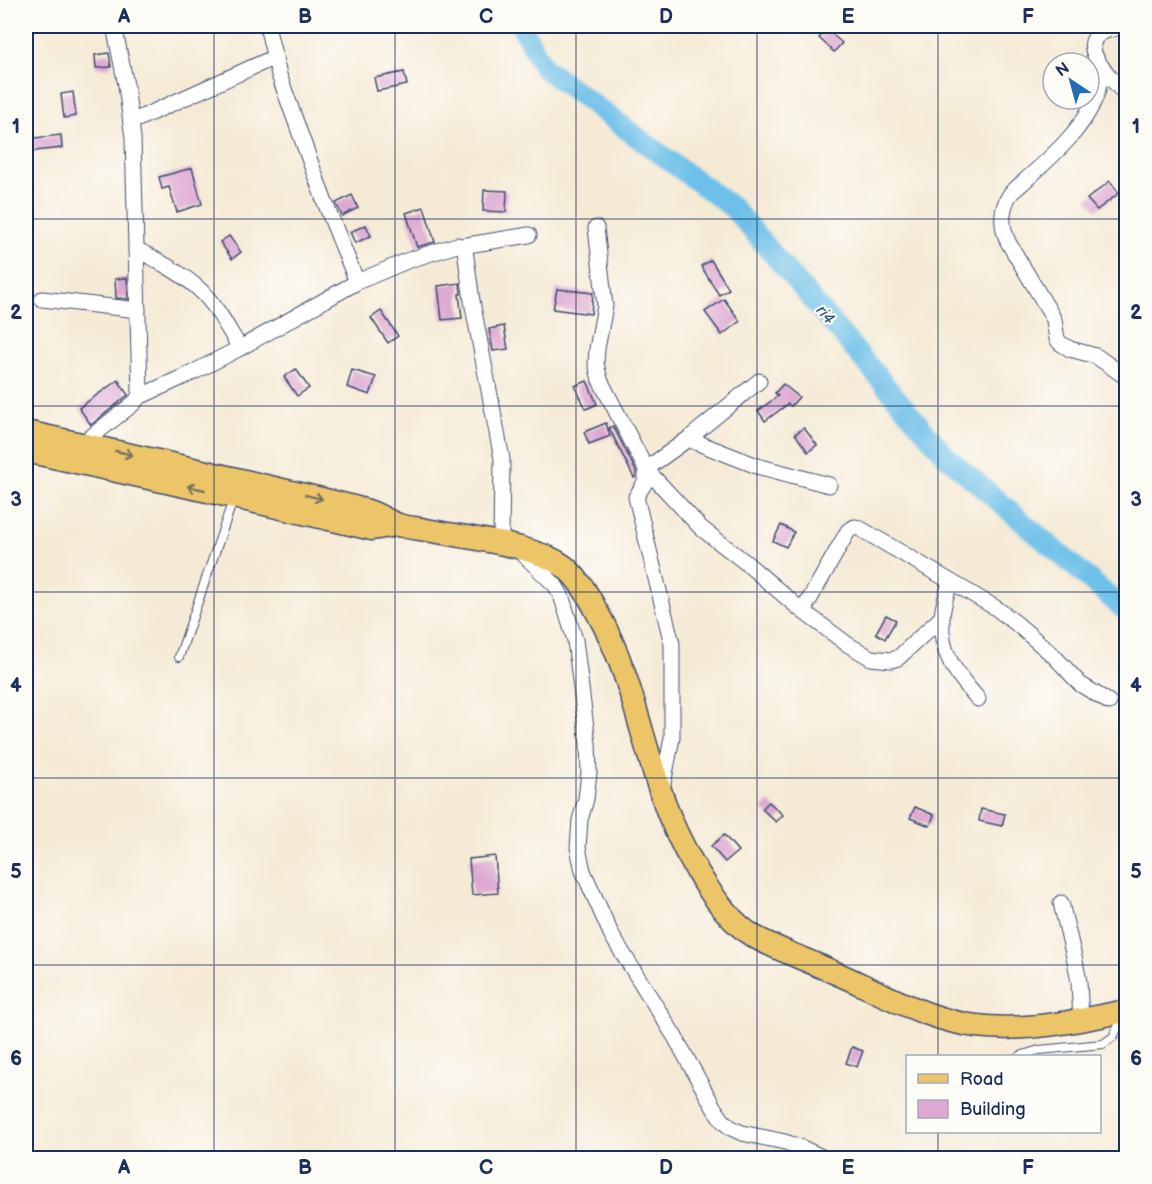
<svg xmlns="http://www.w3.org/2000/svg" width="1152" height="1184" viewBox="0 0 1152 1184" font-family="'Balsamiq Sans',sans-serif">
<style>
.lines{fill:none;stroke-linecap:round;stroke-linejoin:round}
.river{stroke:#6dc0e9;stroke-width:21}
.building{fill:#dda8d2}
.service-casing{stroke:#3c4b70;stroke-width:10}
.minor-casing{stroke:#3c4b70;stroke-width:17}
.primary-casing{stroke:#3c4b70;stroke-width:25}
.service{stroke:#fff;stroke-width:8}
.minor{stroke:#fff;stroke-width:15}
.primary{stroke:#edc569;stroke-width:22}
.oneway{stroke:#797263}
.grid{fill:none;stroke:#1b2f5e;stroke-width:1.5;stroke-opacity:0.55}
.labels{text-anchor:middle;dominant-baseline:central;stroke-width:4.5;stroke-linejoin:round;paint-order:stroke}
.water-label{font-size:16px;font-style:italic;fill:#345a88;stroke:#fdfcf7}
.neatline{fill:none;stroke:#1b2f5e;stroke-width:2}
.grid-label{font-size:20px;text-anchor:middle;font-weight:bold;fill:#1b2f5e}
</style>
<rect width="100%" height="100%" fill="#fdfcf7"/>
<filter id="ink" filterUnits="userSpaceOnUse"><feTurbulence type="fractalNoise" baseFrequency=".0167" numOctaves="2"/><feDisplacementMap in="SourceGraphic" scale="12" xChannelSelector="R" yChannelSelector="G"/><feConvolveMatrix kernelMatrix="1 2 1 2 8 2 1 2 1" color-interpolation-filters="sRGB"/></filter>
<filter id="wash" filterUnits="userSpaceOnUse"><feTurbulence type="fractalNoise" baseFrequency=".008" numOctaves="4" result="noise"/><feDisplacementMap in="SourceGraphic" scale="24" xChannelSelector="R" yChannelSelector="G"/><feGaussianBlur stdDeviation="1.35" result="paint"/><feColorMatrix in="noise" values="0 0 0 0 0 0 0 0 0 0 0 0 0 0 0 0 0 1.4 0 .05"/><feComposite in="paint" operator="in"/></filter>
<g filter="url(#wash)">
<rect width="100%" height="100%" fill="#f5ead5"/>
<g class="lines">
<!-- river -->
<path class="river" d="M521,26L544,68L733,208L947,457L1126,611"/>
</g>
<g id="blocks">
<!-- building -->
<g class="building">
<path d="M827,30L842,43L834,52L819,38Z"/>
<path d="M109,53L111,67L96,68L95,55Z"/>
<path d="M404,72L407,85L377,91L374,78Z"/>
<path d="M73,92L76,116L64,118L61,94Z"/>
<path d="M61,135L62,148L26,152V139Z"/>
<path d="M192,168L202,204L177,212L169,187L162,189L159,177Z"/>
<path d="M1110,181L1119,193L1097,210L1087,199Z"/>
<path d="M484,190L507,191L506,212L483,211Z"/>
<path d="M352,195L358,208L342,216L336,203Z"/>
<path d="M424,207L435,242L417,247L406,213Z"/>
<path d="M366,225L371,236L355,243L350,232Z"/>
<path d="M229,236L241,252L232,259L220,242Z"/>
<path d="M711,260L729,289L719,295L701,266Z"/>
<path d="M127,278L128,299L116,298L115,279Z"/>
<path d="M460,283L461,294H459L462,318L442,320L438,286Z"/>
<path d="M557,289L593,293L591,314L553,309Z"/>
<path d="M724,299L740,321L722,335L705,312Z"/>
<path d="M381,311L398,336L388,343L371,318Z"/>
<path d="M504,326L508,349L493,351L489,329Z"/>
<path d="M296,369L309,388L297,396L284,377Z"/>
<path d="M352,370L376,377L370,395L347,387Z"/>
<path d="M118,380L128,395L91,425L79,408Z"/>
<path d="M587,381L597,404L586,409L575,386Z"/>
<path d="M783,384L799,397L791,406L788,404L765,421L758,411L778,396L775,393Z"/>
<path d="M606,423L610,436L589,444L584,432Z"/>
<path d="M613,426L636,471V477L634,478L609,428Z"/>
<path d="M804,428L817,445L808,452L795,434Z"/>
<path d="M781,525L794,532L786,547L773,541Z"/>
<path d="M886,615L896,620L885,639L876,633Z"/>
<path d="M769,802L783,815L776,822L762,809Z"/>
<path d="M915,807L934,815L930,826L910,818Z"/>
<path d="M981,809L1005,814L1002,826L979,821Z"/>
<path d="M724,835L738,851L725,862L711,846Z"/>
<path d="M495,856L498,893L472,895L469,859Z"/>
<path d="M852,1047L863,1051L857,1067L846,1063Z"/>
</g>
</g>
</g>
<g filter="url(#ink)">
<use href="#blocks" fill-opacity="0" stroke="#3c4b70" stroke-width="1.5"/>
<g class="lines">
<!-- service casing -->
<g class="service-casing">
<g id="service">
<path d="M179,657L233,500"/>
<path d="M1020,1056L1039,1050L1103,1044L1113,1037L1124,1015"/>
</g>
</g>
<!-- minor casing -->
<g class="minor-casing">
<g id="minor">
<path d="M267,26L279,75L324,200L357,282"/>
<path d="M1126,26C1118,28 1105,29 1098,35C1079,50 1116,83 1126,95"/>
<path d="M1098,62C1099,69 1101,77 1099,85C1090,128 1042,165 1011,193C1000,209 1001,226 1008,242L1051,314L1054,320L1057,339L1060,343L1070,349L1096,356L1126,377"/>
<path d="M131,122L275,57"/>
<path d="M596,228L605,306L597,349L596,363L600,380L646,469L701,528L745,562L800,609L847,644L871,658L891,660L898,658L942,617"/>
<path d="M462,246L529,235"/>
<path d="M136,249C158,261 182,273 200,290C217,306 228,329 240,348"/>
<path d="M42,299L138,310"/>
<path d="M139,397L194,372L240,348L357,282L409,260L457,245L462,246L465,250L472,301L502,459L501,543"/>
<path d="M688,439L757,466L829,485"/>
<path d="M82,444L134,403L139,397L140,391L133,138L126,85L114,26"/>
<path d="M520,551L555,585L561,595L575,640L588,744L589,772L586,799L580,820L578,848L583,871L612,936L675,1037L714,1108L723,1121L731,1128L742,1133L785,1142L800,1147L824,1158"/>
<path d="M950,582C947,594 942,607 942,619C939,653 957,675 978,699"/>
<path d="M803,611L848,531L855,527L859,528L996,608L1017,624L1054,656L1080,684L1109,702"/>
<path d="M662,789L672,738V644L636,497L646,481V469L688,439L759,381"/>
<path d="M1061,903L1075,961L1079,982L1081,1020"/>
</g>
</g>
<!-- primary casing -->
<g class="primary-casing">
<g id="primary">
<path d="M26,432C109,450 192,468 274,488C305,495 337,502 368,511C379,514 388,522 399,525C408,528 417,528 426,530C458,536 490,540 521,548C536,553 552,557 565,567C579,579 589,596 597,612C629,668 640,733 661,793C675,837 714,912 753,936C769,945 787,952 803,959C822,967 841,975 860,984C897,1001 935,1021 976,1026C1026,1032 1078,1021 1126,1011"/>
<path d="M26,451L221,494L372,529L397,525"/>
</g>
</g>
<!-- service -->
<use href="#service" class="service"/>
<!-- minor -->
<use href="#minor" class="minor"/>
<!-- primary -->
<use href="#primary" class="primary"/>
</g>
<!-- one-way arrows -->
<defs><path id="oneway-shaft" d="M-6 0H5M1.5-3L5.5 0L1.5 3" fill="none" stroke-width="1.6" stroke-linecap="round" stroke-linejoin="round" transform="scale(1.5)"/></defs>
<g class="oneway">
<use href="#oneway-shaft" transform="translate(124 453) rotate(13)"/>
<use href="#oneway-shaft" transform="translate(196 488) rotate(-167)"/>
<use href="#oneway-shaft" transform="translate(314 497) rotate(14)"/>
</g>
</g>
<!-- grid -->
<path class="grid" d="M214,26V1158M395,26V1158M576,26V1158M757,26V1158M938,26V1056M26,219H1126M26,406H1126M26,592H1126M26,778H1126M26,965H1126M938,1132V1158"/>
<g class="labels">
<!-- water labels -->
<g class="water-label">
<text transform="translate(825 315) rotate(49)">ri4</text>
</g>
</g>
<!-- margin -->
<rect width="1152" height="1184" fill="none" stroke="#fdfcf7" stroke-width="66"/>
<!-- legend -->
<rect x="906" y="1055" width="195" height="78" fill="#fdfcf7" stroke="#a3aaba" stroke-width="1.5"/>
<rect x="918" y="1074" width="30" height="9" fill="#edc569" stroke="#a3aaba" stroke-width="1.5"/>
<text x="960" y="1085" font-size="18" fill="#1b2f5e">Road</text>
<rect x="918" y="1100" width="30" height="18" fill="#dda8d2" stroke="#a3aaba" stroke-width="1.5"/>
<text x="960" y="1115" font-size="18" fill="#1b2f5e">Building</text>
<!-- north arrow -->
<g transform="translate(1071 81) rotate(324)"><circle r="28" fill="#fdfcf7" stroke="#a3aaba" stroke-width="1.5"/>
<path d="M0-4.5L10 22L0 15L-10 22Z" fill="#1f6fb2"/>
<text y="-9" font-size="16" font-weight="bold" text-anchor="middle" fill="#1b2f5e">N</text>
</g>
<rect x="33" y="33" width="1086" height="1118" class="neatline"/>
<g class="grid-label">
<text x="124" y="23">A</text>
<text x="305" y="23">B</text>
<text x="486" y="23">C</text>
<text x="666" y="23">D</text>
<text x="848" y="23">E</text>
<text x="1028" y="23">F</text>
<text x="16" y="133">1</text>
<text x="1136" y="133">1</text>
<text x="16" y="319">2</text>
<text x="1136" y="319">2</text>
<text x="16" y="506">3</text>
<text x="1136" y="506">3</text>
<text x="16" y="692">4</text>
<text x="1136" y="692">4</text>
<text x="16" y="878">5</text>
<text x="1136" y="878">5</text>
<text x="16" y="1065">6</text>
<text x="1136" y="1065">6</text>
<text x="124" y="1174">A</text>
<text x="305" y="1174">B</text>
<text x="486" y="1174">C</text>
<text x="666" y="1174">D</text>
<text x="848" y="1174">E</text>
<text x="1028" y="1174">F</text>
</g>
</svg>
